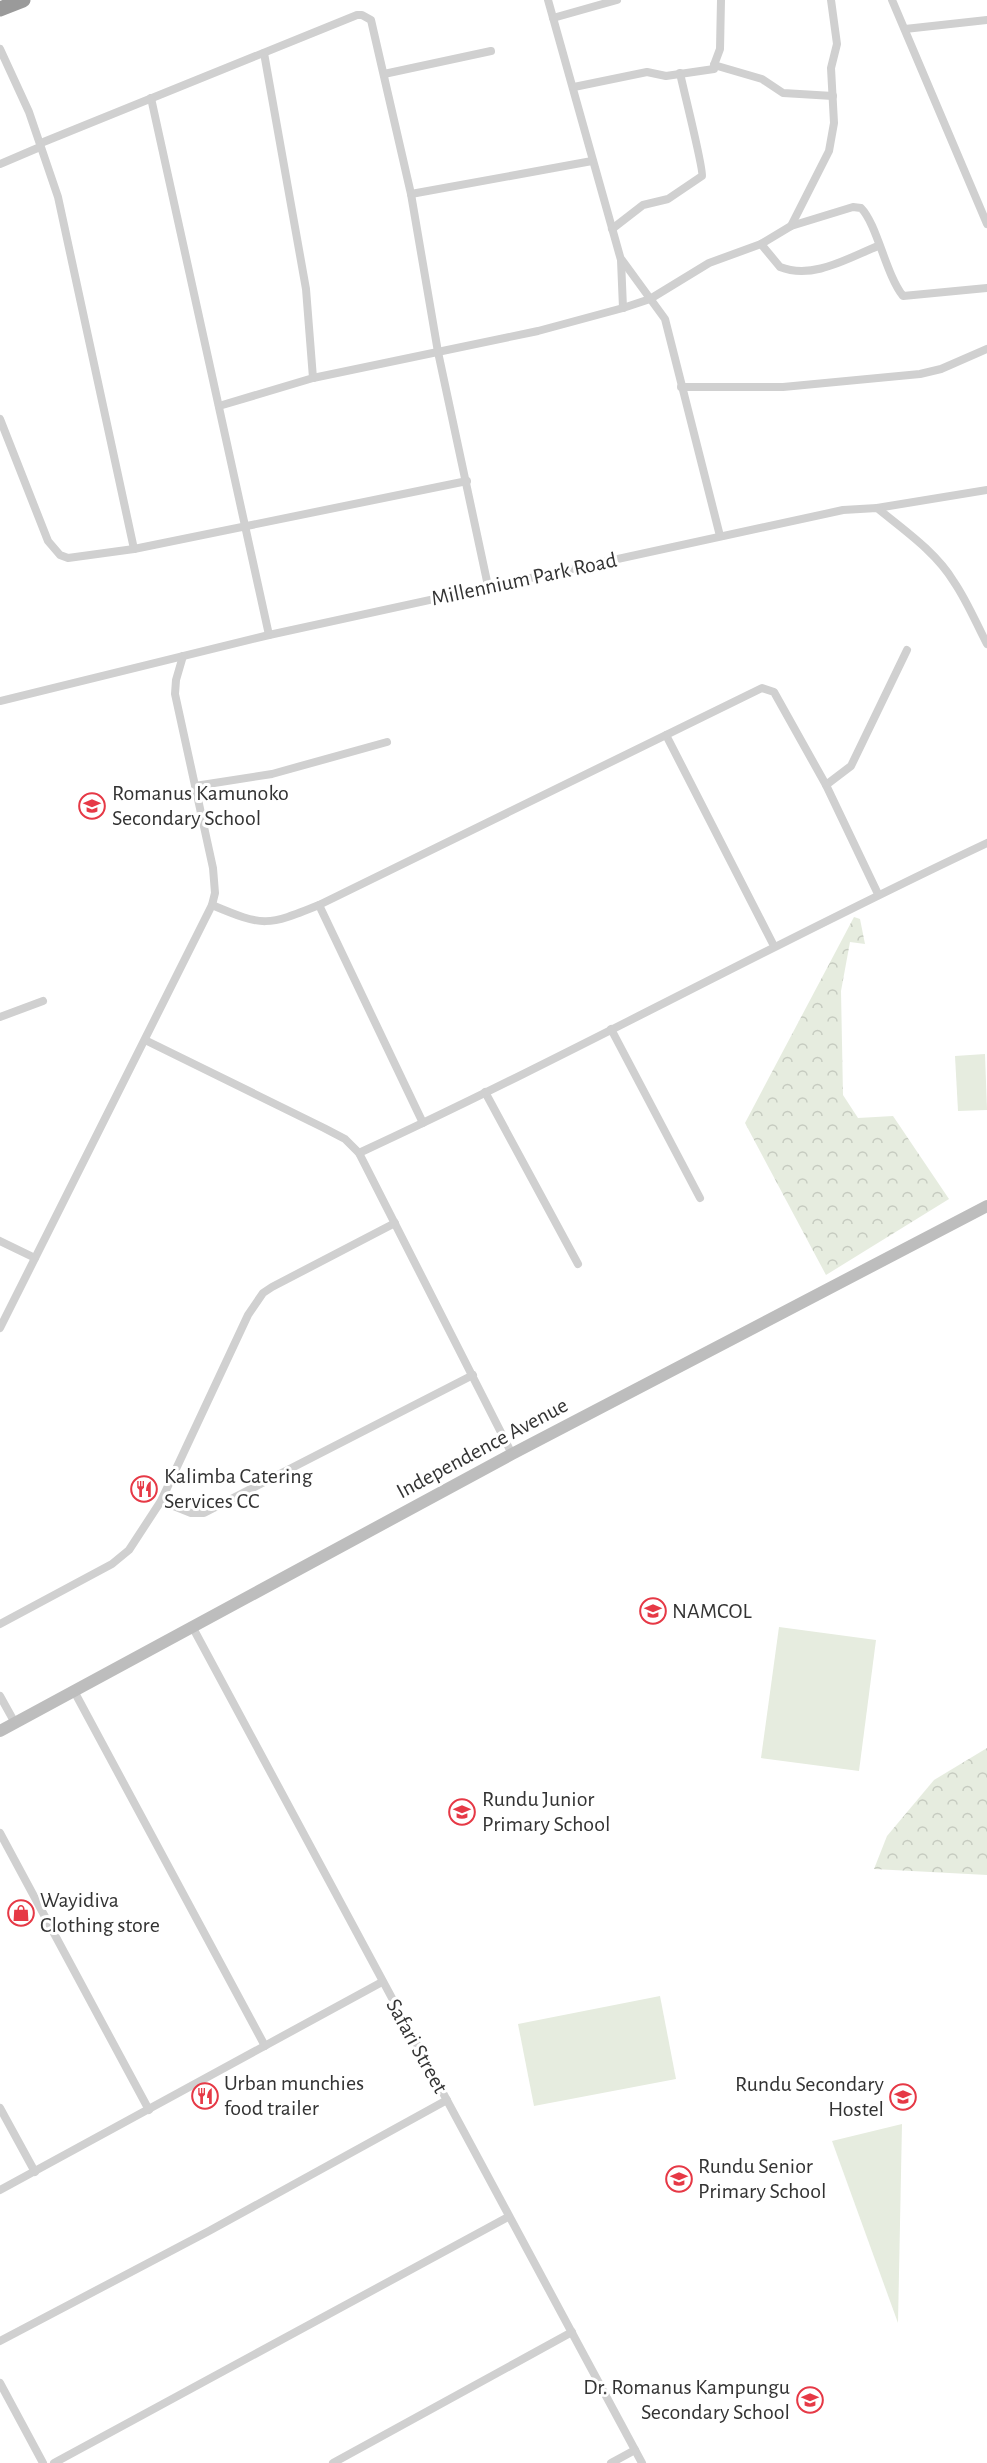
<svg xmlns="http://www.w3.org/2000/svg" width="987" height="2463" viewBox="0 0 987 2463" font-family="'Alegreya Sans',sans-serif">
<style>
.grass{fill:#e6ecdf}
.forest{fill:url(#forest-crowns)}
.lines{fill:none;stroke-linecap:round;stroke-linejoin:round}
.street{stroke:#d0d0d0;stroke-width:8}
.secondary{stroke:#bdbdbd;stroke-width:12}
.highway{stroke:#9a9a9a;stroke-width:15}
.labels{text-anchor:middle;dominant-baseline:central;stroke-width:6;stroke-linejoin:round;paint-order:stroke}
.street-label{font-size:22px;fill:#333;stroke:#fff}
.poi-label{font-size:22px;fill:#333;stroke:#fff;text-anchor:start}
</style>
<defs>
<pattern id="forest-crowns" width="20" height="18" patternUnits="userSpaceOnUse" patternTransform="scale(1.5)"><rect width="20" height="18" fill="#e6ecdf"/><path d="M2 6a3 3 0 1 1 6 0M12 15a3 3 0 1 1 6 0" fill="none" stroke="#c6cbc0"/></pattern>
</defs>
<rect width="100%" height="100%" fill="#fff"/>
<!-- grass -->
<g class="grass">
<path d="M985,1054L987,1110L958,1111L955,1056Z"/>
<path d="M779,1627L876,1640L859,1771L761,1758Z"/>
<path d="M660,1996L676,2079L534,2106L518,2024Z"/>
<path d="M902,2124L898,2323L832,2141Z"/>
</g>
<!-- forest -->
<g class="forest">
<path d="M854,917L860,919L865,944L850,942L841,991L843,1095L858,1118L893,1116L949,1199L826,1275L745,1123Z"/>
<path d="M987,1748V1875L874,1869L887,1836L934,1780Z"/>
</g>
<g class="lines">
<!-- street -->
<g class="street">
<path d="M548,0L621,260L623,308"/>
<path d="M892,0L987,224"/>
<path d="M553,18L617,0"/>
<path d="M905,29L987,20"/>
<path d="M0,49L29,112L58,197L134,549"/>
<path d="M264,53L306,289L313,378"/>
<path d="M714,65L720,49L721,0"/>
<path d="M384,74L491,51"/>
<path d="M574,87L647,72L666,76L714,69V65L762,79L783,93L833,96"/>
<path d="M151,98L269,635"/>
<path d="M41,143L357,15H362L371,20L411,194L438,352L488,586"/>
<path d="M0,164L40,147"/>
<path d="M411,194L592,161"/>
<path d="M791,226L829,151L834,123L831,68L837,44L831,0"/>
<path d="M612,229L643,205L668,199L702,176C704,170 683,88 680,73"/>
<path d="M761,244L780,267C813,280 848,258 878,246"/>
<path d="M622,260L665,319L720,536"/>
<path d="M681,387H783L920,374L941,369L987,349"/>
<path d="M219,406L313,378L538,331L623,308L650,299L709,263L761,244L791,226L853,207L861,208C877,224 886,275 903,296L987,288"/>
<path d="M0,419L48,541L60,555L68,558L134,549L467,481"/>
<path d="M877,508L987,490"/>
<path d="M0,701L269,635L843,510L877,508C904,530 936,552 954,582C967,601 976,623 987,644"/>
<path d="M666,735L774,946"/>
<path d="M826,785L851,766L907,650"/>
<path d="M195,786L272,774L387,742"/>
<path d="M212,905C264,927 267,926 319,905L762,688L774,692L826,785L878,894"/>
<path d="M319,905L423,1123"/>
<path d="M0,1017L43,1001"/>
<path d="M611,1029L700,1198"/>
<path d="M145,1040L324,1128L345,1139L359,1153L512,1454"/>
<path d="M485,1092L578,1264"/>
<path d="M359,1153C571,1055 776,942 987,843"/>
<path d="M0,1241L35,1258"/>
<path d="M0,1328L212,905L215,893L213,868L175,694L176,680L183,656"/>
<path d="M161,1501L191,1513H204L473,1375"/>
<path d="M0,1624L112,1564L129,1550L161,1501L248,1315L263,1293L272,1287L395,1223"/>
<path d="M193,1628L642,2463"/>
<path d="M74,1691L265,2046"/>
<path d="M0,1696L15,1723"/>
<path d="M0,1833L149,2110"/>
<path d="M0,2108L35,2172"/>
<path d="M0,2190L382,1982"/>
<path d="M0,2341L209,2231L447,2100"/>
<path d="M0,2383L43,2463"/>
<path d="M54,2463L508,2217"/>
<path d="M333,2463L572,2332"/>
<path d="M611,2463L635,2450"/>
</g>
<!-- secondary -->
<path class="secondary" d="M0,1731L512,1454L987,1206"/>
<!-- highway -->
<path class="highway" d="M0,9L23,0"/>
</g>
<!-- icons -->
<defs>
<g id="school-ring" transform="scale(1.35)"><circle r="9.5" fill="#fff" stroke="#e63946" stroke-width="1.5"/><path d="M0-5L7-2L0 1L-7-2ZM-4 1L0 2.5L4 1V4Q0 6-4 4Z" fill="#e63946"/></g>
<g id="restaurant-ring" transform="scale(1.35)"><circle r="9.5" fill="#fff" stroke="#e63946" stroke-width="1.5"/><path d="M-5-6h1v4h1v-4h1v4h1v-4h1v5L-1.5 .5V6h-2V.5L-5-1ZM5-6V6H3V1.5H1.5Q1.5-4 5-6Z" fill="#e63946"/></g>
<g id="shop-ring" transform="scale(1.35)"><circle r="9.5" fill="#fff" stroke="#e63946" stroke-width="1.5"/><path d="M-5-2.5h2.3a2.7 3.5 0 0 1 5.4 0H5L5.5 6h-11ZM-1.5-2.5h3a1.5 2.3 0 0 0-3 0Z" fill="#e63946"/></g>
</defs>
<g fill-rule="evenodd">
<use href="#school-ring" x="92" y="806"/>
<use href="#restaurant-ring" x="144" y="1489"/>
<use href="#school-ring" x="653" y="1611"/>
<use href="#school-ring" x="462" y="1812"/>
<use href="#shop-ring" x="21" y="1913"/>
<use href="#restaurant-ring" x="205" y="2096"/>
<use href="#school-ring" x="903" y="2097"/>
<use href="#school-ring" x="679" y="2179"/>
<use href="#school-ring" x="810" y="2400"/>
</g>
<g class="labels">
<!-- street labels -->
<g class="street-label">
<text transform="translate(524 579) rotate(-12)">Millennium Park Road</text>
<text transform="translate(482 1448) rotate(-28)">Independence Avenue</text>
<text transform="translate(417 2046) rotate(61)">Safari Street</text>
</g>
<!-- poi labels -->
<g class="poi-label">
<text x="112" y="793">Romanus Kamunoko<tspan x="112" dy="25">Secondary School</tspan></text>
<text x="164" y="1476">Kalimba Catering<tspan x="164" dy="25">Services CC</tspan></text>
<text x="672" y="1611">NAMCOL</text>
<text x="482" y="1799">Rundu Junior<tspan x="482" dy="25">Primary School</tspan></text>
<text x="40" y="1900">Wayidiva<tspan x="40" dy="25">Clothing store</tspan></text>
<text x="224" y="2083">Urban munchies<tspan x="224" dy="25">food trailer</tspan></text>
<text x="884" y="2084" text-anchor="end">Rundu Secondary<tspan x="884" dy="25">Hostel</tspan></text>
<text x="698" y="2166">Rundu Senior<tspan x="698" dy="25">Primary School</tspan></text>
<text x="790" y="2387" text-anchor="end">Dr. Romanus Kampungu<tspan x="790" dy="25">Secondary School</tspan></text>
</g>
</g>
</svg>
